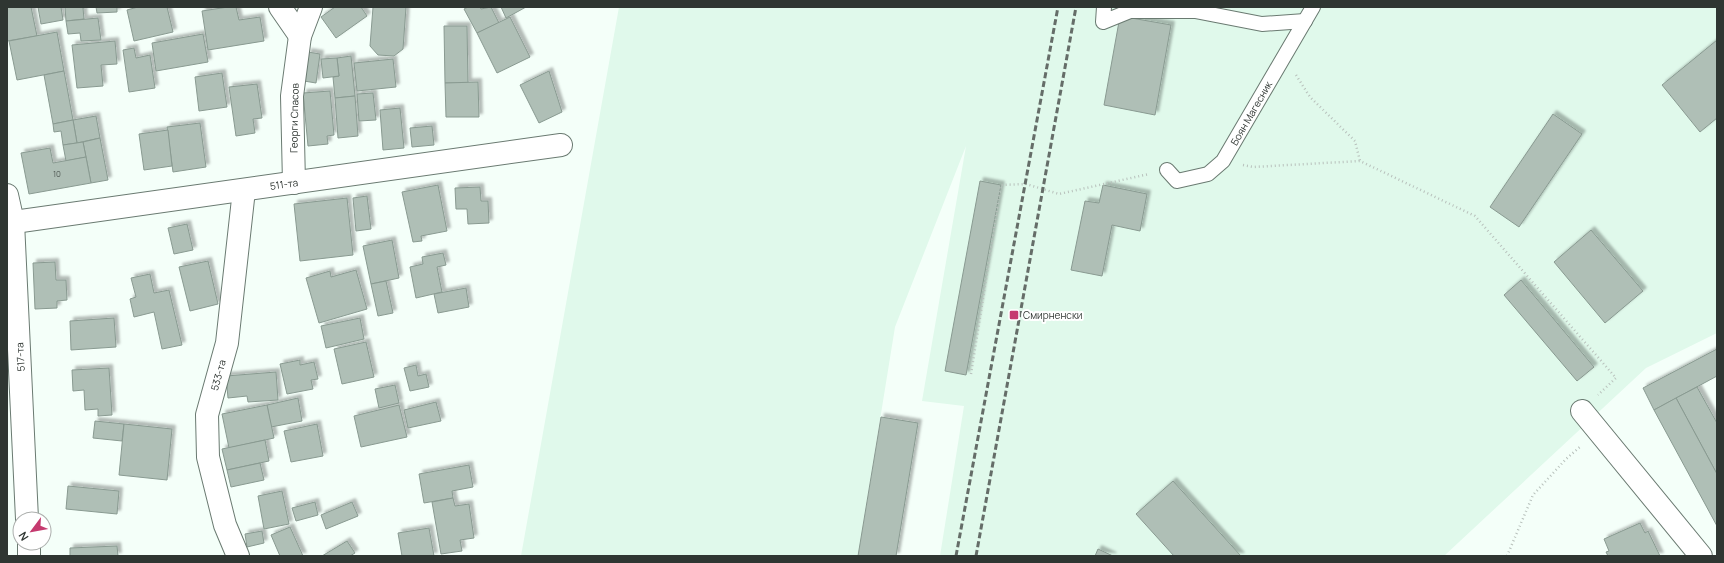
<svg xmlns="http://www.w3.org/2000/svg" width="1724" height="563" viewBox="0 0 1724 563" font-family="Manrope,sans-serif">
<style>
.built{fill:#e0f9eb}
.building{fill:#afbfb6;stroke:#899a91;filter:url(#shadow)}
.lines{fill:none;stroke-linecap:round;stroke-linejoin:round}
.service-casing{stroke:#6a7a71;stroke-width:16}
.minor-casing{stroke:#6a7a71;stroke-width:24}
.path{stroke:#b8c1bc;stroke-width:2.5;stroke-dasharray:1 3;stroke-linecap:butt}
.service{stroke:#fff;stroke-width:14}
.minor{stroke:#fff;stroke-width:22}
.rail{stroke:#656d68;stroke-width:3;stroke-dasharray:6 3;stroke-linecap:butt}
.poi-dot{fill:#c53a6f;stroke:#fff;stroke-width:1.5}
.labels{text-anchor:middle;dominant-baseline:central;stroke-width:4;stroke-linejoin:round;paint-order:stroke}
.number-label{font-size:8px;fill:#4f5853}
.street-label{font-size:10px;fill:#2f3632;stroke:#fff}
.poi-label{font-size:10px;fill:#2f3632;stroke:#fff;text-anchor:start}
</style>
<defs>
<filter id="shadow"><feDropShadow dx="3.5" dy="-3.5" stdDeviation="1" flood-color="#0004"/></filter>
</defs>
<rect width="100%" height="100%" fill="#f4fff9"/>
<!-- built -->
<path class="built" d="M619,7H1717V333L1646,368L1444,556H940L964,406L922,401L966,146L895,327L858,556H521Z"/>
<!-- building -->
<g class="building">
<path d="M7,7H31L37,36L7,41Z"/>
<path d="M38,7H61L63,20L41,24Z"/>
<path d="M65,7H90L83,8L84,19L66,21Z"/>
<path d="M96,7H117V12L97,13Z"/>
<path d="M138,7H167L173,32L134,41L127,10Z"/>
<path d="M228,7H236L239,20L260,17L264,41L208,50L202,11Z"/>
<path d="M335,7H361L367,16L336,38L321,17Z"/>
<path d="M373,7H406L403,49L394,56L378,55L370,46Z"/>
<path d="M468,7H480L481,9L491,7L499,23L477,33L464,9Z"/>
<path d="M501,7H526L506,18Z"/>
<path d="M1120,16L1171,25L1155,115L1104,105Z"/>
<path d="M510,17L530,57L497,73L477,33Z"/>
<path d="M98,18L101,40L81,41L80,33L68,34L66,21Z"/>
<path d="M444,26H467L468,83H445Z"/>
<path d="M57,32L64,71L17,80L9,41Z"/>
<path d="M203,34L208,62L156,71L152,43Z"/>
<path d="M1717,40V118L1700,132L1662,85Z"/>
<path d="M115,41L117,64L101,65L103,86L77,88L72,45Z"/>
<path d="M134,48L136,58L150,55L155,88L129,92L123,50Z"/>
<path d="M308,52L320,54L316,83L304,81Z"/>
<path d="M351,56L355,96L335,98L333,77L339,76L337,58Z"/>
<path d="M337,58L339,76L323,78L321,59Z"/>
<path d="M393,59L396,87L357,91L354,63Z"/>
<path d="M64,71L73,120L53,124L44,75Z"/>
<path d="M549,71L562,112L539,123L520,85Z"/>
<path d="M222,73L227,107L199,111L195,77Z"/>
<path d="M478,82L479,117H446L445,83Z"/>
<path d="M257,84L262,118L253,119L255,133L236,136L229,87Z"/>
<path d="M330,91L334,135L327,136L328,144L308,146L303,93Z"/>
<path d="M373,93L376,120L359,121L357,94Z"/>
<path d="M355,96L358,136L338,138L335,98Z"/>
<path d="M400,108L404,148L383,150L380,110Z"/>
<path d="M1553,114L1582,134L1519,227L1490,207Z"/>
<path d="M96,116L100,138L77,143L73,120Z"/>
<path d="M73,120L77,143L63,145L61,131L54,132L53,124Z"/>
<path d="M200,123L206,167L173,172L167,127Z"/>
<path d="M432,126L434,145L412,147L410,128Z"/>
<path d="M168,130L172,166L144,170L139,134Z"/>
<path d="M100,138L108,180L91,183L83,142Z"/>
<path d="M83,142L86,157L66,161L63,145Z"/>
<path d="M50,148L53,163L86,157L91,183L29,194L21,153Z"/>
<path d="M980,181L1001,185L966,375L945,371Z"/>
<path d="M438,185L447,231L421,236L422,241L413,242L402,192Z"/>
<path d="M1103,185L1147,194L1140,231L1112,225L1102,276L1071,270L1085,201L1099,203Z"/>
<path d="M480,187L481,201H488L489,223L468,224L467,209H456L455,188Z"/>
<path d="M367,196L371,229L356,231L353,198Z"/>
<path d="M347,198L353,255L300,261L294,204Z"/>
<path d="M187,224L193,250L174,254L168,228Z"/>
<path d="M1591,230L1643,291L1605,323L1554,262Z"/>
<path d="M392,240L399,278L371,284L363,246Z"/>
<path d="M443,253L446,265L437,267L442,292L416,298L410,267L423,264L422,257Z"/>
<path d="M208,261L218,304L190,311L179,267Z"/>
<path d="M55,262L56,280H66L67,300L57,301V308L35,309L33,263Z"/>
<path d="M356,270L367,309L319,323L306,278L330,271L331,277Z"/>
<path d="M150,274L154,293L169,290L182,345L162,349L154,312L134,317L130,299L136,297L131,278Z"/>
<path d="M1521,280L1594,367L1577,381L1504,295Z"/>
<path d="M386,281L393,313L378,316L371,284Z"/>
<path d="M466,288L469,307L438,313L434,294Z"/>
<path d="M114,318L116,347L71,350L70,321Z"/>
<path d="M360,318L364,339L326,348L321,326Z"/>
<path d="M366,342L374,377L342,384L334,349Z"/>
<path d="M1717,349V376L1654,410L1643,388Z"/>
<path d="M300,360V365L314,362L318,379L311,380L313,389L287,394L280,364Z"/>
<path d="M416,365L418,376L426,374L429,387L410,391L404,368Z"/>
<path d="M109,368L112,415L98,416V409L85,410L84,390L73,391L72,370Z"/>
<path d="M276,372L278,400L248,402L247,396L228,398L226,376Z"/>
<path d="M395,385L399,403L379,408L375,389Z"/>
<path d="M1697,387L1717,423V474L1676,398Z"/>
<path d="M298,398L302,421L271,427L267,405Z"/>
<path d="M1676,398L1717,474V526L1654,410Z"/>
<path d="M436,402L441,421L408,428L404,410Z"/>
<path d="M267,405L274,438L229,448L222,414Z"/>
<path d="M399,405L407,437L361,447L354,416Z"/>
<path d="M881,417L918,423L896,556H858Z"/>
<path d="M95,421L124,424L122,441L93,438Z"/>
<path d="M124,424L172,429L167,480L119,475Z"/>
<path d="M317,424L323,456L291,462L284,431Z"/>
<path d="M265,440L269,461L227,470L222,449Z"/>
<path d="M260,463L264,480L231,487L227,470Z"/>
<path d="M469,465L473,487L452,491L453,498L424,503L419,474Z"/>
<path d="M1173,481L1241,556H1174L1136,514Z"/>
<path d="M68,486L119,491L117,514L66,509Z"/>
<path d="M282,491L289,524L264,529L258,496Z"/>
<path d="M453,498L455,506L469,504L474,538L460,540L462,551L441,554L432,502Z"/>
<path d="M315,502L318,515L296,521L292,508Z"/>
<path d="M352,502L358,516L326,529L321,515Z"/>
<path d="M1640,523L1645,533L1648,531L1660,556H1608L1606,552L1609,551L1604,539Z"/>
<path d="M290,527L303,556H280L271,535Z"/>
<path d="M429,528L434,556H402L398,533Z"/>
<path d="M262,531L264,543L247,547L245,534Z"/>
<path d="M347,541L355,553L350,556H322Z"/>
<path d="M117,546L118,556H70V548Z"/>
<path d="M1098,549L1113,556H1095Z"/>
</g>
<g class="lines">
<!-- service casing -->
<g class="service-casing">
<g id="service">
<path d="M1104,7L1103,22L1130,11H1195L1262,24L1305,21"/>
<path d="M1167,170L1177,181L1208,174L1223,161L1313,7"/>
</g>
</g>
<!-- minor casing -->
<g class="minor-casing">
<g id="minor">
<path d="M280,7L300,36"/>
<path d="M294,183L292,96L300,36L311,7"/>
<path d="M7,195L13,222L27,519"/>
<path d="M7,223L561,145"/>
<path d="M1582,411L1701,556"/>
<path d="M29,543V556"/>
<path d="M238,556L225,525L208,457L207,415L227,343L244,190"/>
</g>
</g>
<!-- path -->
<g class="path">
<path d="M1296,75L1310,97L1355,141L1360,161"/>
<path d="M1243,165L1253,167L1360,161L1475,216L1616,378L1598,395"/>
<path d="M971,374L1001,185L1026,184L1059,194L1149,174"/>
<path d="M1507,556L1533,495L1566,459L1581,446"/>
</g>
<!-- service -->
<use href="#service" class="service"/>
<!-- minor -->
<use href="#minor" class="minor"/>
<!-- rail -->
<g class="rail">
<path d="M956,556L1058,7"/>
<path d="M976,556L1076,7"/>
</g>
</g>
<!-- markers -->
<rect class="poi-dot" x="1009" y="310" width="10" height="10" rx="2"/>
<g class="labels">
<!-- number labels -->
<g class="number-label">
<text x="57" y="173">10</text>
</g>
<!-- street labels -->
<g class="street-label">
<text transform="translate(1251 113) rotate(-60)">Боян Магесник</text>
<text transform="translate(294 118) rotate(-89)">Георги Спасов</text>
<text transform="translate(284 184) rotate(-8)">511-та</text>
<text transform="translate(20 357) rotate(-93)">517-та</text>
<text transform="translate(218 375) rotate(-75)">533-та</text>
</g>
<!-- poi labels -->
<g class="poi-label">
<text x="1023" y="315">Смирненски</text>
</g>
</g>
<!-- border -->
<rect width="1724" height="563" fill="none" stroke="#2f3632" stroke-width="16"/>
<!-- north arrow -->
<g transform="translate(32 531) rotate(238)"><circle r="19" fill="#ffffff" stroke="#acafad"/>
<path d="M0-3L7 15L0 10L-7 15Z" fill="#c53a6f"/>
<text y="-6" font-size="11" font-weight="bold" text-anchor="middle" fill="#2f3632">N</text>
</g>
</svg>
